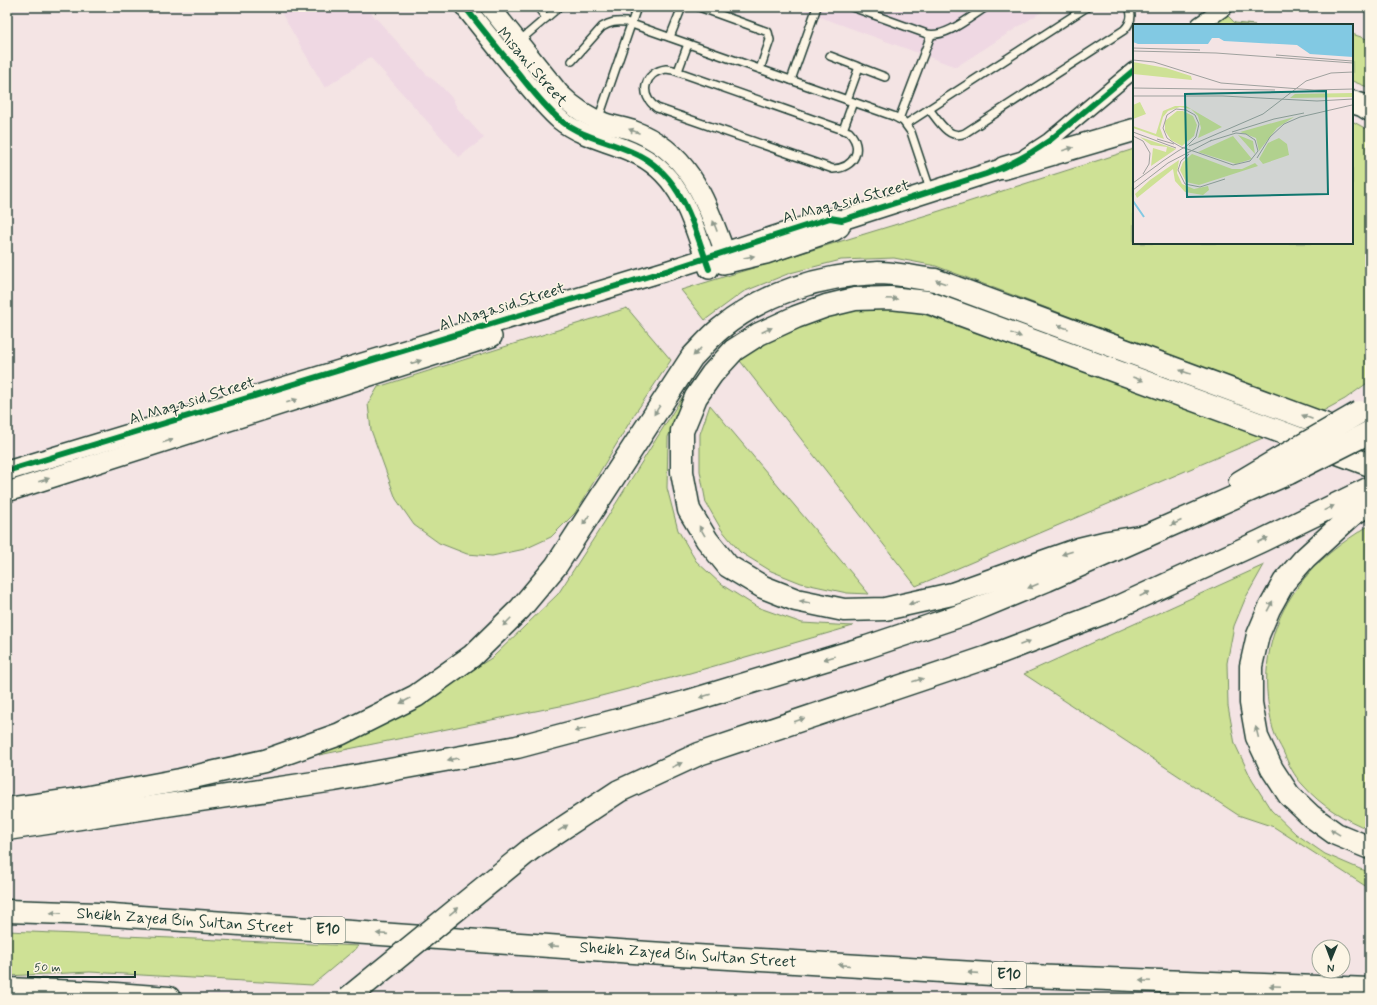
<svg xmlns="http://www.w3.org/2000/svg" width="1377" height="1005" viewBox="0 0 1377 1005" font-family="Mynerve,sans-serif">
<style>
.built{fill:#efd8e3}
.green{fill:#cee195;stroke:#768f64}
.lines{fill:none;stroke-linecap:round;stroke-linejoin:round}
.service-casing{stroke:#1f3d34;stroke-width:10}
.minor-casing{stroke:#1f3d34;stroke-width:18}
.tertiary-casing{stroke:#1f3d34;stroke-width:22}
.trunk-casing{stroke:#1f3d34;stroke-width:25}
.motorway-casing{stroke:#1f3d34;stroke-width:25}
.service{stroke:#fcf5e5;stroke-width:7}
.minor{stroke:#fcf5e5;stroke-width:15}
.tertiary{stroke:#fcf5e5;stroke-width:19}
.trunk{stroke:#fcf5e5;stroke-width:22}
.motorway{stroke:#fcf5e5;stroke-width:22}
.trunk-bridge-casing{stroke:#1f3d34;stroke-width:25;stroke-linecap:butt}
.motorway-bridge-casing{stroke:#1f3d34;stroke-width:25;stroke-linecap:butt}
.trunk-bridge{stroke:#fcf5e5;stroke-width:22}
.motorway-bridge{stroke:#fcf5e5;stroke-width:22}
.cycleway-casing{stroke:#fcf5e5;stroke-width:8}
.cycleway{stroke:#00873e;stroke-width:6}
.oneway{fill:#8e998c}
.labels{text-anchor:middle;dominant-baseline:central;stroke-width:3;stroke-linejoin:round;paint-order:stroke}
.shield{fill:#fcf5e5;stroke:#617469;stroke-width:1}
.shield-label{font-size:15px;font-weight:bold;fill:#1f3d34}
.street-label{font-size:16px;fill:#1f3d34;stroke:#fcf5e5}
.inset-river{fill:none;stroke:#82c9e3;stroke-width:2}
.inset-road{fill:none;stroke:#9fa19e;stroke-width:1}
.view{fill:#0f766e;fill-opacity:0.15;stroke:#0f766e;stroke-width:2}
.inset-edge{fill:none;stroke:#1f3d34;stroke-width:2}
</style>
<rect width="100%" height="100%" fill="#f4e4e4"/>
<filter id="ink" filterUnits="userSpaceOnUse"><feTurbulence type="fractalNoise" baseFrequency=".025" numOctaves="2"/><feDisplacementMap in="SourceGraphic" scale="8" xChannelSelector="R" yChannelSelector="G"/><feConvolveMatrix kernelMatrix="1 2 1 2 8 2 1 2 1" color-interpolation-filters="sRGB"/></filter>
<g filter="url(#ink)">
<!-- built -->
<g class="built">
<path d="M278,7H366L427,75L441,86L453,99L457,108L484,138L459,157L370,57L325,88Z"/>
<path d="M793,7H1049L956,67Z"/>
</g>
<!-- green -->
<g class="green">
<path d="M1224,12L1235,23L1255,25H1213Z"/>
<path d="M1352,34L1370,40V88L1352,81Z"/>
<path d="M1352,121L1370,131V381L1345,399L1321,412L936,266L894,258L841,260L790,273L743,292L705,320L681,290L930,214L1134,149V243H1352Z"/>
<path d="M890,307L923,314L1265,437L916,586L737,357L825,311Z"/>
<path d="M627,308L671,360L634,415L575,513L551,537L525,549L492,556L467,554L439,543L414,525L396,499L371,430L368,404L378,387Z"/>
<path d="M688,388L668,437L667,488L678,530L696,561L722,585L757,607L802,623L853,626L690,673L570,704L319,755L398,717L493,657L558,594L605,521Z"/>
<path d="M710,405L869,594L847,593L801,583L771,571L740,552L721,529L706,503L700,471V434Z"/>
<path d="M1370,525V830C1344,819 1322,807 1303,785C1294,776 1288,763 1283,751C1280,745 1276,739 1274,732C1272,727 1271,720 1270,714C1261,670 1270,625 1297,588C1316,561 1342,542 1370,525Z"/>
<path d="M1264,565L1246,597L1234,626L1227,663L1228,706L1235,744L1252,780L1271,810L1296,834L1325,854L1360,869L1370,872V889L1274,827L1238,815L1024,674Z"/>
<path d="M7,931L359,946L312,985L90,972L7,976Z"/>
</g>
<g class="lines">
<!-- service casing -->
<g class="service-casing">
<g id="service">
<path d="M538,7L546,18"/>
<path d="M699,7L768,32L770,40L760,69"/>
<path d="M852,7L927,34C946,38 970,17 986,7"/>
<path d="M670,37L682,7"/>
<path d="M503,55L559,7"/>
<path d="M830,56L885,77"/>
<path d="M572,61L602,27C610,22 616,21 626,22L893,116L903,121L911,132L931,192"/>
<path d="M666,69L673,70L849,132C864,148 855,168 833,169L657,108C638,95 644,72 666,69Z"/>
<path d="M678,71L688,44"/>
<path d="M791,80L817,7"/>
<path d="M847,100L859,67"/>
<path d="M929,109C938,120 949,141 965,133L1124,30C1131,23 1133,16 1129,7"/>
<path d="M899,119L931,35"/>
<path d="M598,120L637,7"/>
<path d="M906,124L1087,7"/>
<path d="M843,130L853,102"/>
</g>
</g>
<!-- minor casing -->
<g class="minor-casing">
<g id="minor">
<path d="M1199,25L1225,7"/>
<path d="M1026,156L1049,141L1134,70"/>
</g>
</g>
<!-- tertiary casing -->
<g class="tertiary-casing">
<g id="tertiary">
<path d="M465,7C482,29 500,51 518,73C531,89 544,106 560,120C581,137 608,141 632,152C682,173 692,222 709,269"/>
<path d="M490,7L559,93C573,107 587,117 605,123C614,126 623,127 632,130C694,153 707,206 729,263"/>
<path d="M723,264L766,254L834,231L840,227L842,220"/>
<path d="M7,471L669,270L830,218L842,220L1004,168"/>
<path d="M7,492L492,337"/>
</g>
</g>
<!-- trunk casing -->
<g class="trunk-casing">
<g id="trunk">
<path d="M1352,102L1362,105L1370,110"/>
<path d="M1004,168L1134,130"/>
<path d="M1289,473L1146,536L1108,542L1079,549L952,594L885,609L844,610L796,600L763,587L728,566L707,540L689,510L682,472V431L696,397L712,374L734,350L759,334L796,317L826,306L855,299L890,298L927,302L1284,433L1370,465"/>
<path d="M1240,482L1282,457"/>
<path d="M1370,503L1352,515L1305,558L1284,582L1269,609L1258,635L1251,666V703L1257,737L1272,769L1289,795L1311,816L1336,834L1370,848"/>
</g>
</g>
<!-- motorway casing -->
<g class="motorway-casing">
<g id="motorway">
<path d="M7,809L73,800L180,780L264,761L340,734L416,696L472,656L520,609L556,566L692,357C701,348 710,337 720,329C764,293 821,275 878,273C894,273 918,278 935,280L1348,433"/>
<path d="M7,829L334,780L517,747L686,702L867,647L965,614L1047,580L1146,536"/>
<path d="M531,849L619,791L699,754L988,657L1109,611L1261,541L1370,488"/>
<path d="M7,911L98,914L648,953L1007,975L1370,989"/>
<path d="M7,989L102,993L169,998"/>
</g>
</g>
<!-- service -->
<use href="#service" class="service"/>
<!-- minor -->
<use href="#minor" class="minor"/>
<!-- tertiary -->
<use href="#tertiary" class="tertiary"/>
<!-- trunk -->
<use href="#trunk" class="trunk"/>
<!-- motorway -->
<use href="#motorway" class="motorway"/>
<!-- trunk-bridge casing -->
<g class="trunk-bridge-casing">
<g id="trunk-bridge">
<path d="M1282,457L1360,412"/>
<path d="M1289,473L1370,432"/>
</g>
</g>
<!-- motorway-bridge casing -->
<g class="motorway-bridge-casing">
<path id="motorway-bridge" d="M348,998L531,849"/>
</g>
<!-- trunk-bridge -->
<use href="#trunk-bridge" class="trunk-bridge"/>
<!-- motorway-bridge -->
<use href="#motorway-bridge" class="motorway-bridge"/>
<!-- cycleway casing -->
<g class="cycleway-casing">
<g id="cycleway">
<path d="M465,7C482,29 500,51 518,73C531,89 544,106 560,120C581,137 608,141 632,152C682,173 692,222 709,269"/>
<path d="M7,471L669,270L830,218L842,220L986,174C1009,166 1029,155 1049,141L1134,70"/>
</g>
</g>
<!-- cycleway -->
<use href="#cycleway" class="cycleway"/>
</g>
<!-- one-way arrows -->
<defs><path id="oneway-solid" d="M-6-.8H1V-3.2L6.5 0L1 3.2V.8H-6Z"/></defs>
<g class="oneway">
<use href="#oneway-solid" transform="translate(634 131) rotate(-159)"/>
<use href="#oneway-solid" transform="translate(1068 149) rotate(-16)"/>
<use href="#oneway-solid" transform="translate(715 226) rotate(-111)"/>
<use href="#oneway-solid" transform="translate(749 257) rotate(-10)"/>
<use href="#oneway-solid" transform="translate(941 282) rotate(-160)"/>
<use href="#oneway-solid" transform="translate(892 299) rotate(3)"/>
<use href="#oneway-solid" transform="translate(1063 327) rotate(-160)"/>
<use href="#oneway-solid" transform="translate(767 330) rotate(-25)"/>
<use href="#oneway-solid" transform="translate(1016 335) rotate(20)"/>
<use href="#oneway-solid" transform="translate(697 352) rotate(134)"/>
<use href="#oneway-solid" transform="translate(416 362) rotate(-18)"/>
<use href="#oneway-solid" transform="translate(1185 372) rotate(-160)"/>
<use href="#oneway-solid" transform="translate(1138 379) rotate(20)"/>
<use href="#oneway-solid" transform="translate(292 401) rotate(-18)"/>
<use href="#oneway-solid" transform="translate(657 410) rotate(123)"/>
<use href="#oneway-solid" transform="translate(1307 417) rotate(-159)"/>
<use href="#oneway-solid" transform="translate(168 441) rotate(-18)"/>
<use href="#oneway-solid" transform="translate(44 480) rotate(-18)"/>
<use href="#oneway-solid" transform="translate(1329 508) rotate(-26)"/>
<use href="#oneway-solid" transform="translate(586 520) rotate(124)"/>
<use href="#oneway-solid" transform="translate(1176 523) rotate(156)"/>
<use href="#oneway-solid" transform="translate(702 531) rotate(-120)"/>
<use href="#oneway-solid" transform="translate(1263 540) rotate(-26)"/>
<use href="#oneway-solid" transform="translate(1067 553) rotate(162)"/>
<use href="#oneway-solid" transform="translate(1033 586) rotate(157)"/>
<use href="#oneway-solid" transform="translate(1145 594) rotate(-25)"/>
<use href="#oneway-solid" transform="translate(805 602) rotate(-168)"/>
<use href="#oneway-solid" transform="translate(914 603) rotate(167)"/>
<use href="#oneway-solid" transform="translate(1270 606) rotate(-62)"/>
<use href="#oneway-solid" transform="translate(507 622) rotate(135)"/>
<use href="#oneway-solid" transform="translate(1025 643) rotate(-21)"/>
<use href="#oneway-solid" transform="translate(829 658) rotate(164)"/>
<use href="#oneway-solid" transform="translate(918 680) rotate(-18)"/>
<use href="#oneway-solid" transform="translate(705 696) rotate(163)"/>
<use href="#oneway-solid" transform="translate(405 701) rotate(153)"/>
<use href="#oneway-solid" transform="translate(799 720) rotate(-19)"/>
<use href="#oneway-solid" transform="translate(580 730) rotate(165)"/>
<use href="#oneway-solid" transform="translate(1257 732) rotate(-104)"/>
<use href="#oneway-solid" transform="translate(453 759) rotate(170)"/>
<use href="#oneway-solid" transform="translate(677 765) rotate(-25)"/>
<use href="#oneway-solid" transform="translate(563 828) rotate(-33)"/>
<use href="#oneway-solid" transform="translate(1335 832) rotate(-149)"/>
<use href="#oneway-solid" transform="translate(454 911) rotate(-39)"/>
<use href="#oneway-solid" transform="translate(56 913) rotate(-178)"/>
<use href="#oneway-solid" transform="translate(382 934) rotate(-176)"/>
<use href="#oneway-solid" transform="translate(553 946) rotate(-176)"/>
<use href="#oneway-solid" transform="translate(844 965) rotate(-176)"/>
<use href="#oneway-solid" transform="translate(973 973) rotate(-176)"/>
<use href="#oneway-solid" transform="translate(1145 981) rotate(-178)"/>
<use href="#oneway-solid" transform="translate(1275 986) rotate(-178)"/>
</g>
</g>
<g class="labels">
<!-- shield labels -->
<g class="shield">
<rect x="311" y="917" width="34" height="26" rx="3"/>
<rect x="992" y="962" width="34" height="26" rx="3"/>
</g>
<g class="shield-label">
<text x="328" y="930">E10</text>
<text x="1009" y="975">E10</text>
</g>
<!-- street labels -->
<g class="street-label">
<text transform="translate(532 67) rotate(49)">Misani Street</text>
<text transform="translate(846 202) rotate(-15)">Al Maqasid Street</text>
<text transform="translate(502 307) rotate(-17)">Al Maqasid Street</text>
<text transform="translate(192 401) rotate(-17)">Al Maqasid Street</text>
<text transform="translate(185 921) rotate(4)">Sheikh Zayed Bin Sultan Street</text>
<text transform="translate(688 955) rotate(4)">Sheikh Zayed Bin Sultan Street</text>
</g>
</g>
<!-- overview -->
<g transform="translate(1133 24)">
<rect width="220" height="220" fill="#f4e4e4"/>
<path d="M0,38L33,44L58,52L59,56L0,50ZM220,69V73L157,74L162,70ZM7,78L13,90L0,95V81ZM42,82H53L89,103L65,114L68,104L65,92L58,85L47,83L35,87L30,93L27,104L31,115L0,104V102L23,110L30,87ZM44,87H50L60,92L64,101L61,112L49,122L38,116L32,107V97ZM161,93L144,104L126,127L123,114L107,108ZM105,111L120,117L122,130ZM100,112L119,135L103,140L65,128ZM7,113L43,125L18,142L20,124L33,128L34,123L18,121ZM146,114L154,120L156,131L130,140L126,135L135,119ZM59,130L99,145H109L122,139L125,142L66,161L53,158L47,146L50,138ZM46,136L44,149L49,160L61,165L75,162L76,166L70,171L52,168L42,157L40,145L4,174L2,170L17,156Z" fill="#cee195"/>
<path d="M0,1H220V33L177,30L164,21L91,17L86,14H79L75,20H5L0,18Z" fill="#82c9e3"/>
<path class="inset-river" d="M0,177L11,193"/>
<path class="inset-road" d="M0,24L67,26M0,27L83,29L220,39M143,31L219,37M0,36L21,38L88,59L181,66L220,65M0,64L142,66M0,72H90L184,77L220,75M0,108L43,124M99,108L141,95L171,89M0,112L10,117L17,129L16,140L10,150M24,115L41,120M56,122L130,90L173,57L198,49L220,48M56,130L48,137L45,146L52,160L67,163L92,155M124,134L137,113L151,100L167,93L219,81M0,159L30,137L45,127L52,123L56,120L63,113L66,100L62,91L53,86L43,85L34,91L30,104L34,114L41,119L48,123L63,128L100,141L117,137L125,127L122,116L113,110L103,109L77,117M0,166L35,139L79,116"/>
<path class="view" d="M193,67L195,170L54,173L52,70Z"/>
<rect width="220" height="220" class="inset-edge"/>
</g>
<!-- margin -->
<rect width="1377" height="1005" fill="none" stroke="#fcf5e5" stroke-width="24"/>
<rect x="12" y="12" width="1353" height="981" fill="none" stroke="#1f3d34" stroke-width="1.5" filter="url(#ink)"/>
<!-- north arrow -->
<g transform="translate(1331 959) rotate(181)"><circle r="19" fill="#fcf5e5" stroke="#a4ab9e"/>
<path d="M0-3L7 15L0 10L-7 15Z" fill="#1f3d34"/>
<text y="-6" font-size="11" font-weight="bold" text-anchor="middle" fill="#1f3d34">N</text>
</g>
<!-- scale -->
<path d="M28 971v6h107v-6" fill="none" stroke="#1f3d34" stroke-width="2"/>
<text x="34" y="971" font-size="12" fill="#1f3d34" stroke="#fcf5e5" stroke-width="3" paint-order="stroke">50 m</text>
</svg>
